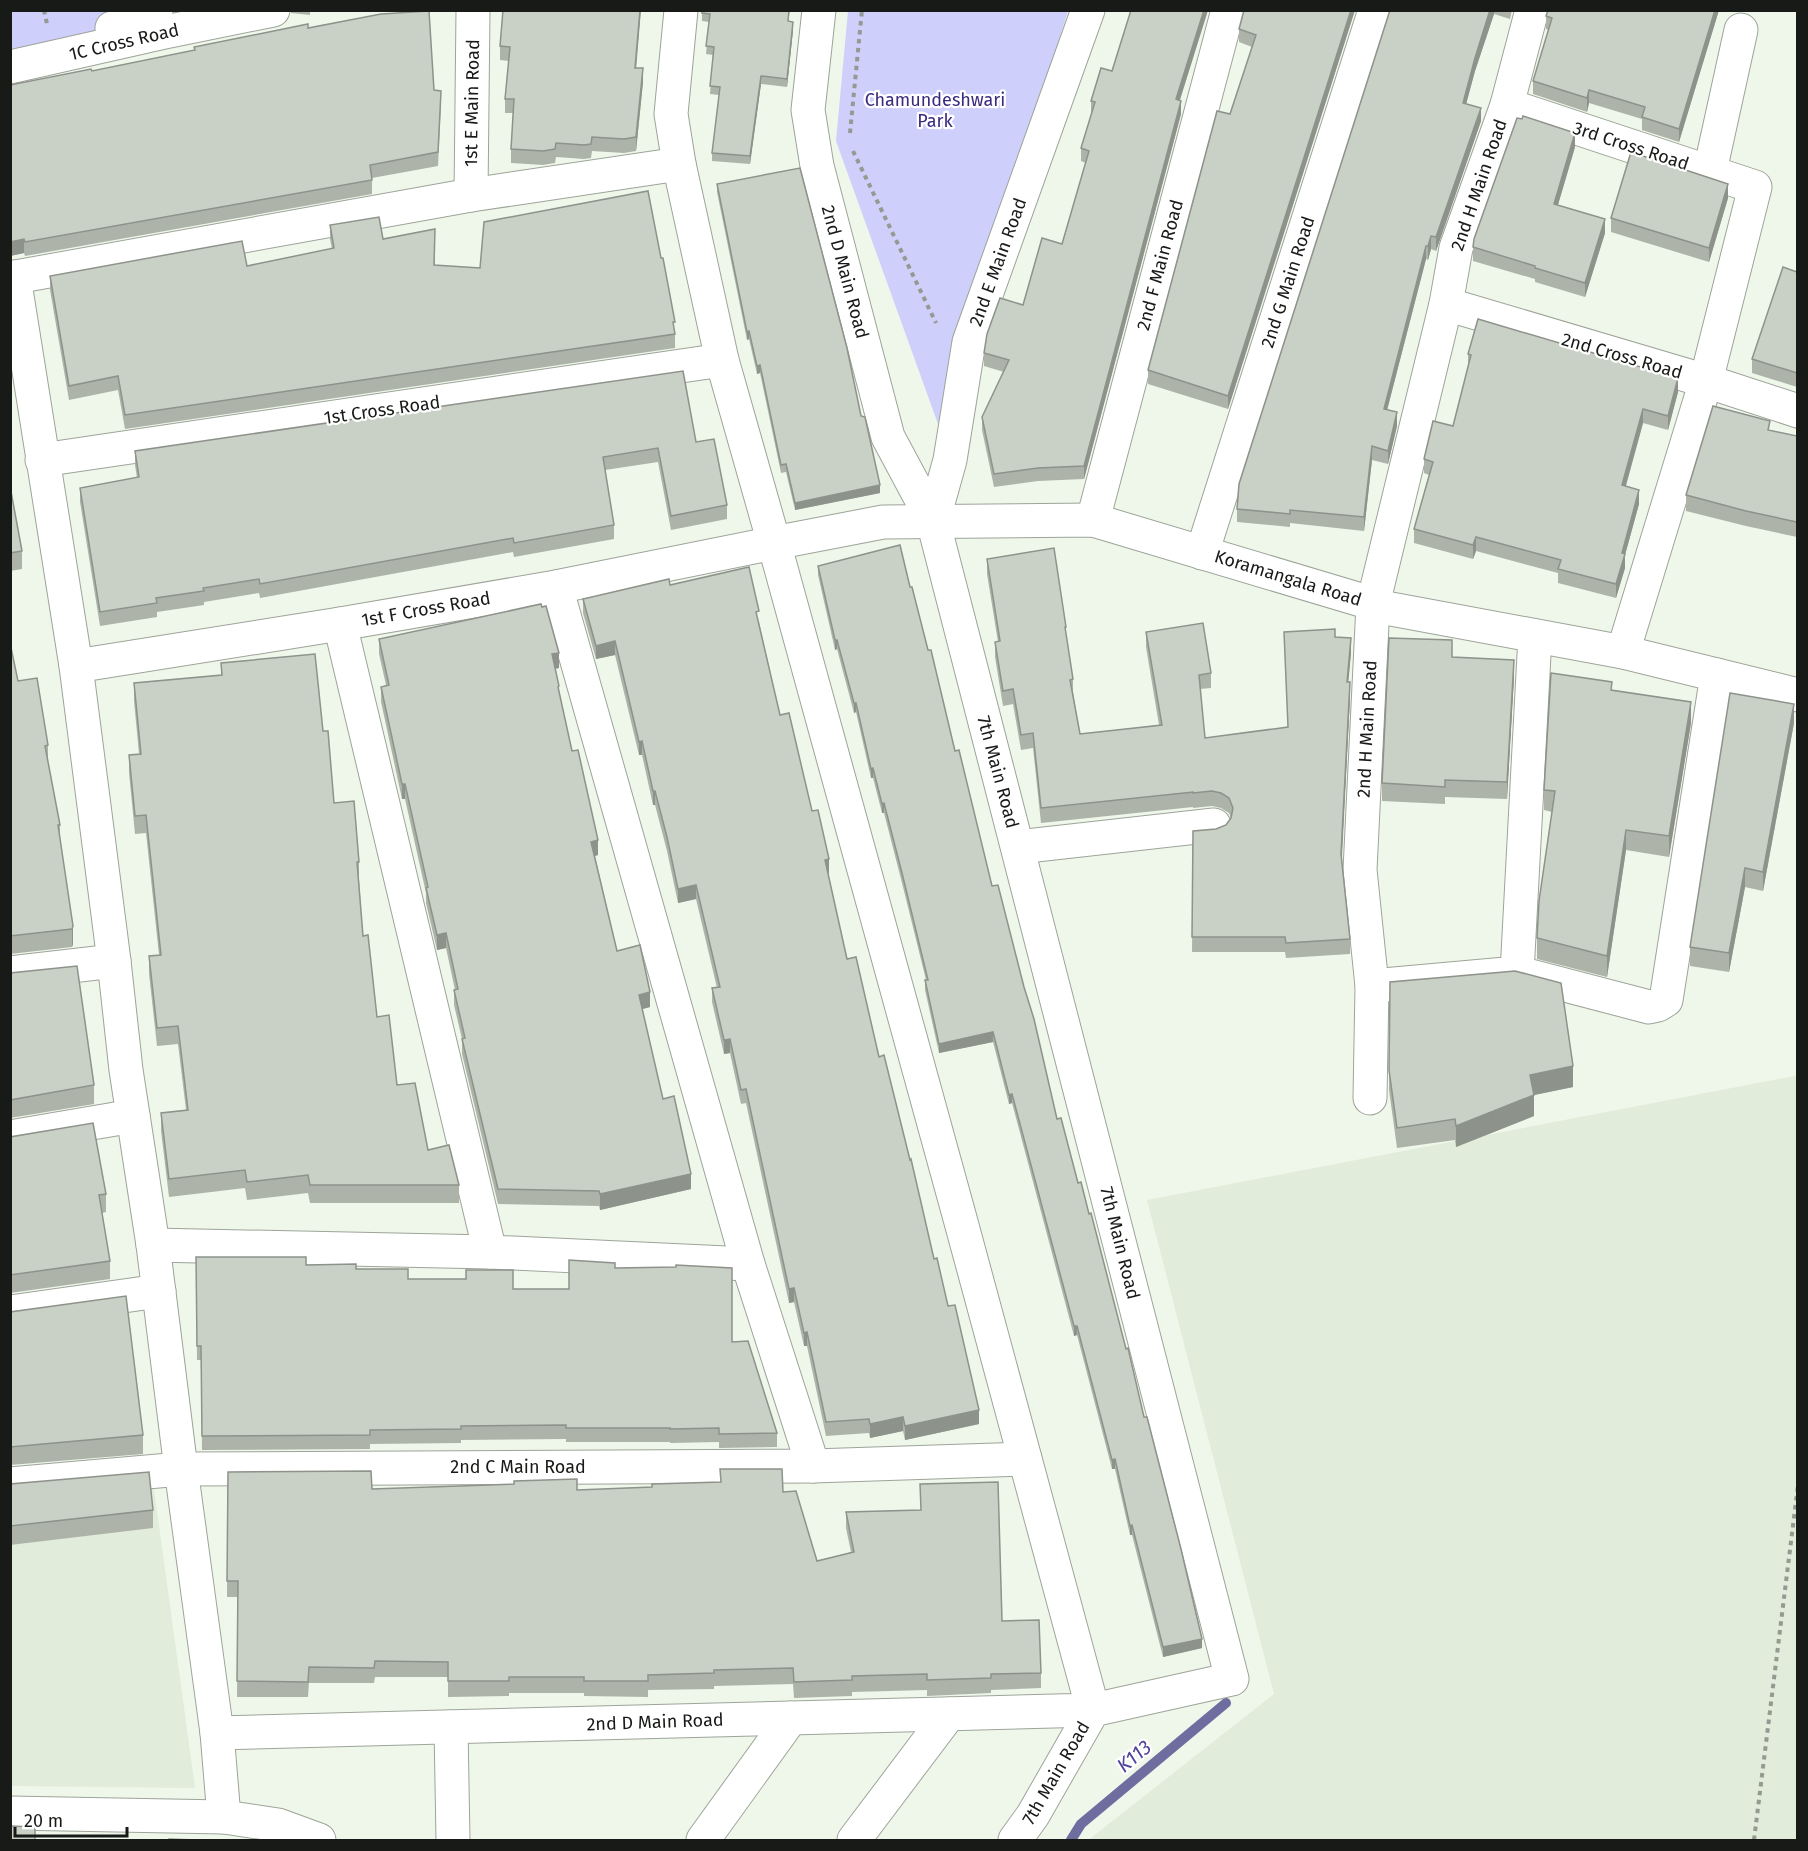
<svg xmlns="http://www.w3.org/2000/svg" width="1808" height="1851" viewBox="0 0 1808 1851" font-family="'Fira Sans',sans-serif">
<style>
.built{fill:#e1ecda}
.green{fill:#cfcffc}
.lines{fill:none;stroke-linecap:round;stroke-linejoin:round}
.stream{stroke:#6e6d9f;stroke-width:10}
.pedestrian-casing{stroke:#9da499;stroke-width:35}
.minor-casing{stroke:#9da499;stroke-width:35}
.tertiary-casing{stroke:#9da499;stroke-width:35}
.path{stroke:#949991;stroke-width:4;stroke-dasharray:4.5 4.5;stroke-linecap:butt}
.pedestrian{stroke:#fff;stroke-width:33}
.minor{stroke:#fff;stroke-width:33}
.tertiary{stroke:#fff;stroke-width:33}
.wall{fill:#adb3a9}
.shaded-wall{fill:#8d928a}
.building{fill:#c9d0c5;stroke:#8d928a;stroke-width:1.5}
.labels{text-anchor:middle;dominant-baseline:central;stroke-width:4.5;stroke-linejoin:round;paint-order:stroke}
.street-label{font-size:18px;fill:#171a16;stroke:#fff}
.park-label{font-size:18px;fill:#3a2a80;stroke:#fff}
.water-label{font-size:20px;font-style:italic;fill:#4f439b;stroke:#fff}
</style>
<rect width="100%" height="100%" fill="#eff7eb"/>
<!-- built -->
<g class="built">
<path d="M1797,1074V1840H1090L1092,1837L1274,1694L1147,1200L1795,1076Z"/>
<path d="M152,1474L195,1788L11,1786L10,1491Z"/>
</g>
<!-- green -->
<g class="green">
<path d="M10,11H161L11,60Z"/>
<path d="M848,11H1068L938,424L836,141Z"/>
</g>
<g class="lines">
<!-- stream -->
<path class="stream" d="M1071,1840L1081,1824L1226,1703"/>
<!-- pedestrian casing -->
<g class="pedestrian-casing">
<path id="pedestrian" d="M112,28L155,18L156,10"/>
</g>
<!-- minor casing -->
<g class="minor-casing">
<g id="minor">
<path d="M819,10L808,110L817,166L888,437L933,521L1232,1679L1093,1710L1033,1815L1015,1840"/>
<path d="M1532,10L1507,105L1456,248L1446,304L1373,604L1360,870L1372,986L1517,973L1535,636"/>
<path d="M10,67L165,32L273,10"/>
<path d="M1507,105L1755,187L1706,381L1623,652"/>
<path d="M679,164L671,114L681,10"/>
<path d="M1710,171L1741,30"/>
<path d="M471,195L473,10"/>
<path d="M14,277L76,666L114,961L126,1070L153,1245L181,1469L217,1733L224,1817"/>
<path d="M1446,304L1706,381L1798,411"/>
<path d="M42,460L722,360"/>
<path d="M1093,520L1228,10"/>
<path d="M933,521L950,460L969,342L1088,10"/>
<path d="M1202,553L1375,10"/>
<path d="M556,587L748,1264L813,1466"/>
<path d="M340,624L490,1252"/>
<path d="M76,666L340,624L556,587L774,543L961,1222L1093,1710L217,1733"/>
<path d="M1018,847L1214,825"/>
<path d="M10,973L114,961"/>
<path d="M1519,973L1649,1007L1658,1005L1666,1000L1717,675"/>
<path d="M1370,1098L1372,986"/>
<path d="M10,1137L133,1116"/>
<path d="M153,1245L490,1252L748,1264"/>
<path d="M10,1312L159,1291"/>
<path d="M10,1484L181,1469L813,1466L1025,1459"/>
<path d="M451,1727L453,1840"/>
<path d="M10,1813L224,1817L278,1825L319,1840"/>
<path d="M703,1840L791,1718"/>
<path d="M854,1840L949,1714"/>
</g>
</g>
<!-- tertiary casing -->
<g class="tertiary-casing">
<path id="tertiary" d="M10,278L471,195L679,164L722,360L774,543L883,522L1093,520L1391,609L1623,652L1798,695"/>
</g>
<!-- path -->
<g class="path">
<path d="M44,10L47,24"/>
<path d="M850,133L862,10"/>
<path d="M853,151L936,323"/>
<path d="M1754,1840L1798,1485"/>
</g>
<!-- pedestrian -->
<use href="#pedestrian" class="pedestrian"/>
<!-- minor -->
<use href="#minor" class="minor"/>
<!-- tertiary -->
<use href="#tertiary" class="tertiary"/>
</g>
<!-- wall -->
<g class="wall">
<path d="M291,10H310V15L291,13Z"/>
<path d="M503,10L636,68L643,82L636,151L624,153L592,151L591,158L584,159L556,157L555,163L543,165L511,163V149L513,113H505V99L509,61L500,60V46Z"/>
<path d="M702,10H790L788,22L793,30L787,87L761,84L750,164L712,161V153L719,95L710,94L713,55L706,54L709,22L702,21Z"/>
<path d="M1130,10H1208L1180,100L1181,114L1084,479L1038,481L994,487L982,430V417L1004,372L984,366V353L1023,305L1062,244L1086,163L1081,161V148L1091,115V101L1112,71L1130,14Z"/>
<path d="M1355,10L1228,409L1148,384V370L1252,47L1239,42V29Z"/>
<path d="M1390,10H1512L1510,19L1494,14L1475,71L1466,103L1481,121L1436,251L1431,249L1428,260L1426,259L1387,410L1397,426L1388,464L1372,460L1364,531L1290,523V527L1237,522V509Z"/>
<path d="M1548,10H1719L1679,142L1642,130V119L1589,103L1587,112L1533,94V81L1549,30L1546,29V16Z"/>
<path d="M308,28L434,90L441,105L438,166L372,178V194L25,256L24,253L10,256V85L92,71L194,50V47Z"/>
<path d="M1575,147L1558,205L1605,233L1585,297L1535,282V279L1473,261V247Z"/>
<path d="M717,184L861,416L880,493L795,510L786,472L781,473L760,373L757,374L749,339L747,340L717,192Z"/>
<path d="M1728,198L1709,262L1611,232V218Z"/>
<path d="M330,225L383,239L435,243V265L675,331V348L125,429L118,390L69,400L50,290V276L247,266L332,249L330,239Z"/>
<path d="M1797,272V387L1752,373V359Z"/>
<path d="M1468,354L1678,392L1668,430L1643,423L1626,486L1639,504L1625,555V568L1616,598L1558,583V573L1476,551L1473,559L1414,543V529L1429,475L1424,473V459L1453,426L1468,367Z"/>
<path d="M1770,431L1797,436V537L1746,526L1686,511V495Z"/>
<path d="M696,442L727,505V519L671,530L658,462L605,470L614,525V539L514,557L513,552L260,598L259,593L204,602V605L157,612V617L100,626L80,502V488L137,478L135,465V451Z"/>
<path d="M10,487L22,551V569L10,571Z"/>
<path d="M987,559L1066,627V638L1073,679V692L1080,734L1159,725L1146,647V632L1211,673V688L1200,689L1205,738L1288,728L1284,632L1335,637L1351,653L1348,682L1350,697L1342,859L1350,939V954L1286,958L1285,952H1192L1193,831L1216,829L1226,825L1231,818L1229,813L1221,808L1212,806L1193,808V807L1041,823L1033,748L1021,750L1013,704L1003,706L995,657V642H998L987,574Z"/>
<path d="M818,566L910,587L928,650L955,751L1057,1119L1089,1214L1202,1648L1163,1657L1132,1535H1130L1115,1469H1112L1077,1335L1074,1336L1012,1103L1009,1104L993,1042L939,1053L925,990V980H926L902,883L884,813H882L873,778H871L856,712L854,713L837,649L835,650L818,575Z"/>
<path d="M670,585L759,622L780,715L812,811L829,873H828L847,959L879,1057L934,1259L948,1306L979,1424L905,1440L903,1431L870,1438L869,1433L826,1436L807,1346H804L794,1302L789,1303L746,1103L741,1104L730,1053L724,1054L712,1002V988H717L696,899L678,903L667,851L655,805H653L642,755H639L615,655L596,659L583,613V599Z"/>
<path d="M379,639L559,668L555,669L559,694L572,751L598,855L595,856L617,951L650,1007L642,1009L663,1099L691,1189L600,1210L599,1206L498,1204L462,1054V1039L454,1005V990H455L446,948L437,950L426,903V893L405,799H402L381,702V687L386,685L379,654Z"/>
<path d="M10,643L18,681L48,745V763L60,825V839L73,926V944L72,947L10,954Z"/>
<path d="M1452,657L1514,677L1507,799L1445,797V804L1382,801V783Z"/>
<path d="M221,663L323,731L334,803L359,862V880L363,936L377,1017L397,1085L428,1150L459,1185V1203H310L308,1193L247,1200L245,1188L169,1197L161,1131V1113L186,1110L178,1044L157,1046L149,974V956L159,955L146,833L135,834L129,773V755L139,754L134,701V683L221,675Z"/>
<path d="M1612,691L1691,723L1669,857L1626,850L1607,977L1537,959V938L1552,812L1544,810V790Z"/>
<path d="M1794,723L1763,891L1745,887L1729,972L1690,966V947Z"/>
<path d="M10,973L94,1085V1104L10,1118Z"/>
<path d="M1390,982L1573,1087L1534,1095V1116L1456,1147L1455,1140L1397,1148L1389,1090Z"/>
<path d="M10,1137L106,1194V1212L102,1213L110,1261V1279L10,1293Z"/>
<path d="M196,1257L356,1269L408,1279L513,1289H569L615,1268L732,1342L777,1433V1447L719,1448V1442L670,1443V1442H566V1439L461,1440V1443L370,1444V1449L202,1450L201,1360H197Z"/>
<path d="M10,1312L143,1435V1454L10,1465Z"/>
<path d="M228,1472L372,1489L783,1492L817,1561L851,1552L846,1528V1512L1002,1621L1041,1673V1688L991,1690V1693L927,1696V1690L852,1692V1696L794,1698L793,1684L714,1686V1689L648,1690V1697L584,1696V1693H509V1696L448,1697V1677H375L374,1683H309L308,1697H237L238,1597H227Z"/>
<path d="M10,1484L153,1510V1528L10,1545Z"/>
</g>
<!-- shaded-wall -->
<g class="shaded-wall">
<path d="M640,10H641L635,82V68Z"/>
<path d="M1204,10H1208L1176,112V99Z"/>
<path d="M1351,10H1355L1228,409V396Z"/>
<path d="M1490,10H1494V14L1475,71L1463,116V103L1475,58Z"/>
<path d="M1715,10H1719L1679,142V129Z"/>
<path d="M793,22V30L787,87V79Z"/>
<path d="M643,68V82L636,151V137Z"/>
<path d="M761,76V84L750,164V156Z"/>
<path d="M1589,90V103L1587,112V98Z"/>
<path d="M1181,101V114L1084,479V466Z"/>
<path d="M1481,108V121L1436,251V237Z"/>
<path d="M1575,133V147L1554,218V204Z"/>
<path d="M1728,184V198L1709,262V248Z"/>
<path d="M1605,219V233L1585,297V283Z"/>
<path d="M1431,236V249L1428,260V246Z"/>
<path d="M24,239V253L10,256V242Z"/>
<path d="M1426,246V259L1384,422V409Z"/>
<path d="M749,331V339L747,340V332Z"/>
<path d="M760,365V373L757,374V366Z"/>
<path d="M1678,378V392L1668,430V416Z"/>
<path d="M1643,409V423L1622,499V485Z"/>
<path d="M1397,412V426L1388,464V451Z"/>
<path d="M1372,446V460L1364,531V517Z"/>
<path d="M880,485V493L795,510V503Z"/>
<path d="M1639,490V504L1625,555V568L1616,598V584L1622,553Z"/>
<path d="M1476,537V551L1473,559V545Z"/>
<path d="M1351,638V653L1347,697V682Z"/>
<path d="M835,640H837V649L835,650Z"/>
<path d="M615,641V655L596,659V646Z"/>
<path d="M559,653V668L552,669V654Z"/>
<path d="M1514,660V677L1507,799V782Z"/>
<path d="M1350,682V697L1341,869V854Z"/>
<path d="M1691,702V723L1669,857V836Z"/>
<path d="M854,703H856V712L854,713Z"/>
<path d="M1794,704V723L1763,891V872Z"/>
<path d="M642,741V755H639V742Z"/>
<path d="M873,768V778H871V769Z"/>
<rect x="402" y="784" width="3" height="15"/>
<rect x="653" y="791" width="2" height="14"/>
<path d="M884,803V813H882V804Z"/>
<path d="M1626,830V850L1607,977V956Z"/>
<path d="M598,840V855L591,857V842Z"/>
<path d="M829,859V873L825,874V860Z"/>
<path d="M1745,868V887L1729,972V953Z"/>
<path d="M696,885V899L678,903V889Z"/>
<path d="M73,926V944L72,947V929Z"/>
<path d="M446,933V948L437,950V935Z"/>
<path d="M650,992V1007L639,1010V995Z"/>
<path d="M993,1032V1042L939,1053V1044Z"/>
<path d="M730,1039V1053L724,1054V1040Z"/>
<path d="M1573,1066V1087L1534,1095V1116L1456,1147V1126L1530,1075Z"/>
<path d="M1012,1094V1103L1009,1104V1095Z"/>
<path d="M691,1174V1189L600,1210V1194Z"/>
<path d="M794,1288V1302L789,1303V1289Z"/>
<path d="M1074,1326H1077V1335L1074,1336Z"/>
<path d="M807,1332V1346H804V1333Z"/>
<path d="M979,1410V1424L905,1440V1426Z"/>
<path d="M903,1417V1431L870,1438V1424Z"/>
<path d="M1115,1459V1469H1112V1460Z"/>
<path d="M1132,1525V1535H1130V1526Z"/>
<path d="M1202,1639V1648L1163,1657V1647Z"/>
</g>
<!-- building -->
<g class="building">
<path d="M503,10H640L635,68H643L636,137L624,139L592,137L591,144L584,145L556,143L555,149L543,151L511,149L514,99H505L510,47L500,46Z"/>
<path d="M702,10H789L788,21L793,22L787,79L761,76L750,156L712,153L720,87L710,86L714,47L706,46L710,14L702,13Z"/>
<path d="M1131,10H1204L1176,99L1181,101L1084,466L1038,468L994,474L982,417L1009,360L984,353L987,334L1000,298L1023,305L1042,238L1062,244L1089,151L1081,148L1095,102L1091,101L1101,68L1112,71Z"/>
<path d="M1244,10H1351L1228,396L1148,370L1217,111L1230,114L1256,35L1239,29Z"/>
<path d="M1390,10H1490L1475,58L1463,103L1481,108L1436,237L1431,236L1428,246H1426L1384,409L1397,412L1388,451L1372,446L1364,517L1290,510V514L1237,509L1239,484Z"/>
<path d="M1548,10H1715L1679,129L1642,117L1645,107L1589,90L1587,98L1533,81L1552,18L1546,16Z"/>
<path d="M429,11L434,90L441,91L438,152L370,165L372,180L25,242L24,239L10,242V85L91,69L92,71L195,50L194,47L308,24V28L381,14Z"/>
<path d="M1523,116L1575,133L1554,204L1605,219L1585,283L1535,268V266L1473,247L1474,239L1517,118L1522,119Z"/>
<path d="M1631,152L1728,184L1709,248L1611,218Z"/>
<path d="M800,168L847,348L861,416L865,417L880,485L795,503L786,464L781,465L760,365L757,366L749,331L747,332L717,184Z"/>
<path d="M648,191L661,258H663L675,322H673L675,334L125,415L118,376L69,386L50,276L242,241L247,266L334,248L330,225L379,217L383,239L435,229L434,265L480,268L484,222Z"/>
<path d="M1783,267L1797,272V373L1752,359Z"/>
<path d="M1478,319L1678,378L1668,416L1643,409L1622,485L1639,490L1622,553L1625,554L1616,584L1558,569L1561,560L1476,537L1473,545L1414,529L1433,462L1424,459L1433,421L1453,426L1471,355L1468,354Z"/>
<path d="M683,371L696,442L714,439L727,505L671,516L658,448L603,457L614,525L514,543L513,538L260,584L259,579L203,588L204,591L156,598L157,603L100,612L80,488L139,477L135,451Z"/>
<path d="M1713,406L1770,421L1768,430L1797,436V522L1746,511L1686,495Z"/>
<path d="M10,486L22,551L10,553Z"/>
<path d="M900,545L910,587H912L928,650H931L955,751L959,750L992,886L998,885L1024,987L1034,1019L1057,1119L1061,1118L1078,1183L1081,1182L1089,1214L1091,1213L1126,1349L1128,1348L1144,1417H1147L1181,1549L1202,1639L1163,1647L1132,1525L1130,1526L1115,1459L1112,1460L1077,1326H1074L1012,1094L1009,1095L993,1032L939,1044L925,980H928L902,873L884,803L882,804L873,768L871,769L856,703H854L837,640H835L818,566Z"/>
<path d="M1054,548L1066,627H1065L1073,679L1070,680L1080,734L1162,725L1146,632L1203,623L1211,673L1199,675L1205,738L1288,727L1284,632L1335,629V637L1351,638L1347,682H1350L1341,854L1350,939L1286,943L1285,937H1192L1193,831L1216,829L1226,825L1231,818L1233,808L1229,798L1221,793L1212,791L1193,793V792L1041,808L1033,733L1021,735L1013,689L1003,691L995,642L1000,641L987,559Z"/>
<path d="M749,567L759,611L756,612L780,715L789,713L812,811L818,810L829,859L825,860L847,959L856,957L879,1057L884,1055L910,1160L911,1159L934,1259L937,1258L948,1306L955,1305L979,1410L905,1426L903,1417L870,1424L869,1419L826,1422L807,1332L804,1333L794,1288L789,1289L746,1089L741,1090L730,1039L724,1040L712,988L720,987L696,885L678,889L667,837L655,791H653L642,741L639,742L615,641L596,646L583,599L669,579L670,585Z"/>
<path d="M541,604L542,607L546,606L559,653L552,654L559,686L558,687L572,751L578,750L598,840L591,842L617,951L640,945L650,992L639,995L663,1099L674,1096L691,1174L600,1194L599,1191L498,1189L462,1039L465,1038L454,990L458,989L446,933L437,935L426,888L428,887L405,784H402L381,687L389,685L379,639Z"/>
<path d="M1389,638L1452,640V657L1514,660L1507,782L1445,780V787L1382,783Z"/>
<path d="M10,643L18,681L37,678L48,745L45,746L60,825H58L73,926L72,929L10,936Z"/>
<path d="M315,654L323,731H328L334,803L354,801L359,862H357L363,936L368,935L377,1017L389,1015L397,1085L415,1083L428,1150L449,1145L459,1185H310L308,1175L247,1182L245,1170L169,1179L161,1113L188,1110L178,1026L157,1028L149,956L161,955L146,815L135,816L129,755L141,754L134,683L222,675L221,663Z"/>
<path d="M1551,673L1612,682L1611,690L1691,702L1669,836L1626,830L1607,956L1537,938L1539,901L1555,791L1544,790Z"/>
<path d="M1730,693L1794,704L1763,872L1745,868L1729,953L1690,947Z"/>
<path d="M77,966L94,1085L10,1100V973Z"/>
<path d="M1515,971L1561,983L1573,1066L1530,1075L1534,1095L1456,1126L1455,1119L1397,1128L1389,1070L1390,982Z"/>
<path d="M93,1123L106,1194L99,1195L110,1261L10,1275V1137Z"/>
<path d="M196,1257H306V1265L356,1264V1269H408V1279H466V1270H513V1289H569V1260L615,1263V1268L676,1267V1265L732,1268V1342L748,1341L777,1433L719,1434V1428L670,1429V1428H566V1425L461,1426V1429L370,1430V1435L202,1436L201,1346H197Z"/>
<path d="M126,1296L143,1435L10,1447V1312Z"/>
<path d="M720,1469H782L783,1492L796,1491L817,1561L854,1552L846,1512L921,1510L920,1484L998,1482L1002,1621L1039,1620L1041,1673L991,1674V1678L927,1680V1674L852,1676V1680L794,1682L793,1668L714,1670V1673L648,1675V1681H584V1677H509V1681H448V1662L375,1661L374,1668L309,1667L308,1682L237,1681L238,1581H227L228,1472L371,1471L372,1489L514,1484V1481L577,1479V1490L652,1487V1484L721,1482Z"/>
<path d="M149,1472L153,1510L10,1526V1484Z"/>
<path d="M10,1826L35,1827V1840H10Z"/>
<path d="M169,1839L196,1840H169Z"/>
</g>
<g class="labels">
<!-- street labels -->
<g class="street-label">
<text transform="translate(124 42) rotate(-13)">1C Cross Road</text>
<text transform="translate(472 103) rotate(-89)">1st E Main Road</text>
<text transform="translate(1631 146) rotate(18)">3rd Cross Road</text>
<text transform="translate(1479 185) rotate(-71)">2nd H Main Road</text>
<text transform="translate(998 262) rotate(-70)">2nd E Main Road</text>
<text transform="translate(1160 265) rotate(-75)">2nd F Main Road</text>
<text transform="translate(845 272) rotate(75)">2nd D Main Road</text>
<text transform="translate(1288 282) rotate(-72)">2nd G Main Road</text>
<text transform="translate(1622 356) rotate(16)">2nd Cross Road</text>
<text transform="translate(382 410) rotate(-8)">1st Cross Road</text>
<text transform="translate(1288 578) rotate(17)">Koramangala Road</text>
<text transform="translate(426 609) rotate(-10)">1st F Cross Road</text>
<text transform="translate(1367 729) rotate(-87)">2nd H Main Road</text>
<text transform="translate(998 772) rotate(75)">7th Main Road</text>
<text transform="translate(1120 1243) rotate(76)">7th Main Road</text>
<text x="518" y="1467">2nd C Main Road</text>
<text transform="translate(655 1722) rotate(-2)">2nd D Main Road</text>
<text transform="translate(1056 1773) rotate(-60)">7th Main Road</text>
</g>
<!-- park labels -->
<g class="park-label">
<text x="935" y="100">Chamundeshwari<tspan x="935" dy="21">Park</tspan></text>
</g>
<!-- water labels -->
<g class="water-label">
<text transform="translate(1134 1756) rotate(-40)">K113</text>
</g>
</g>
<!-- border -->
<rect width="1808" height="1851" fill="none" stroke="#171a16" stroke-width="24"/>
<!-- scale -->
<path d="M15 1827v9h112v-9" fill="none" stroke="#171a16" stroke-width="3"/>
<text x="24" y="1827" font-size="18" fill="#171a16" stroke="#ffffff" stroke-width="4.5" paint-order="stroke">20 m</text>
</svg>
